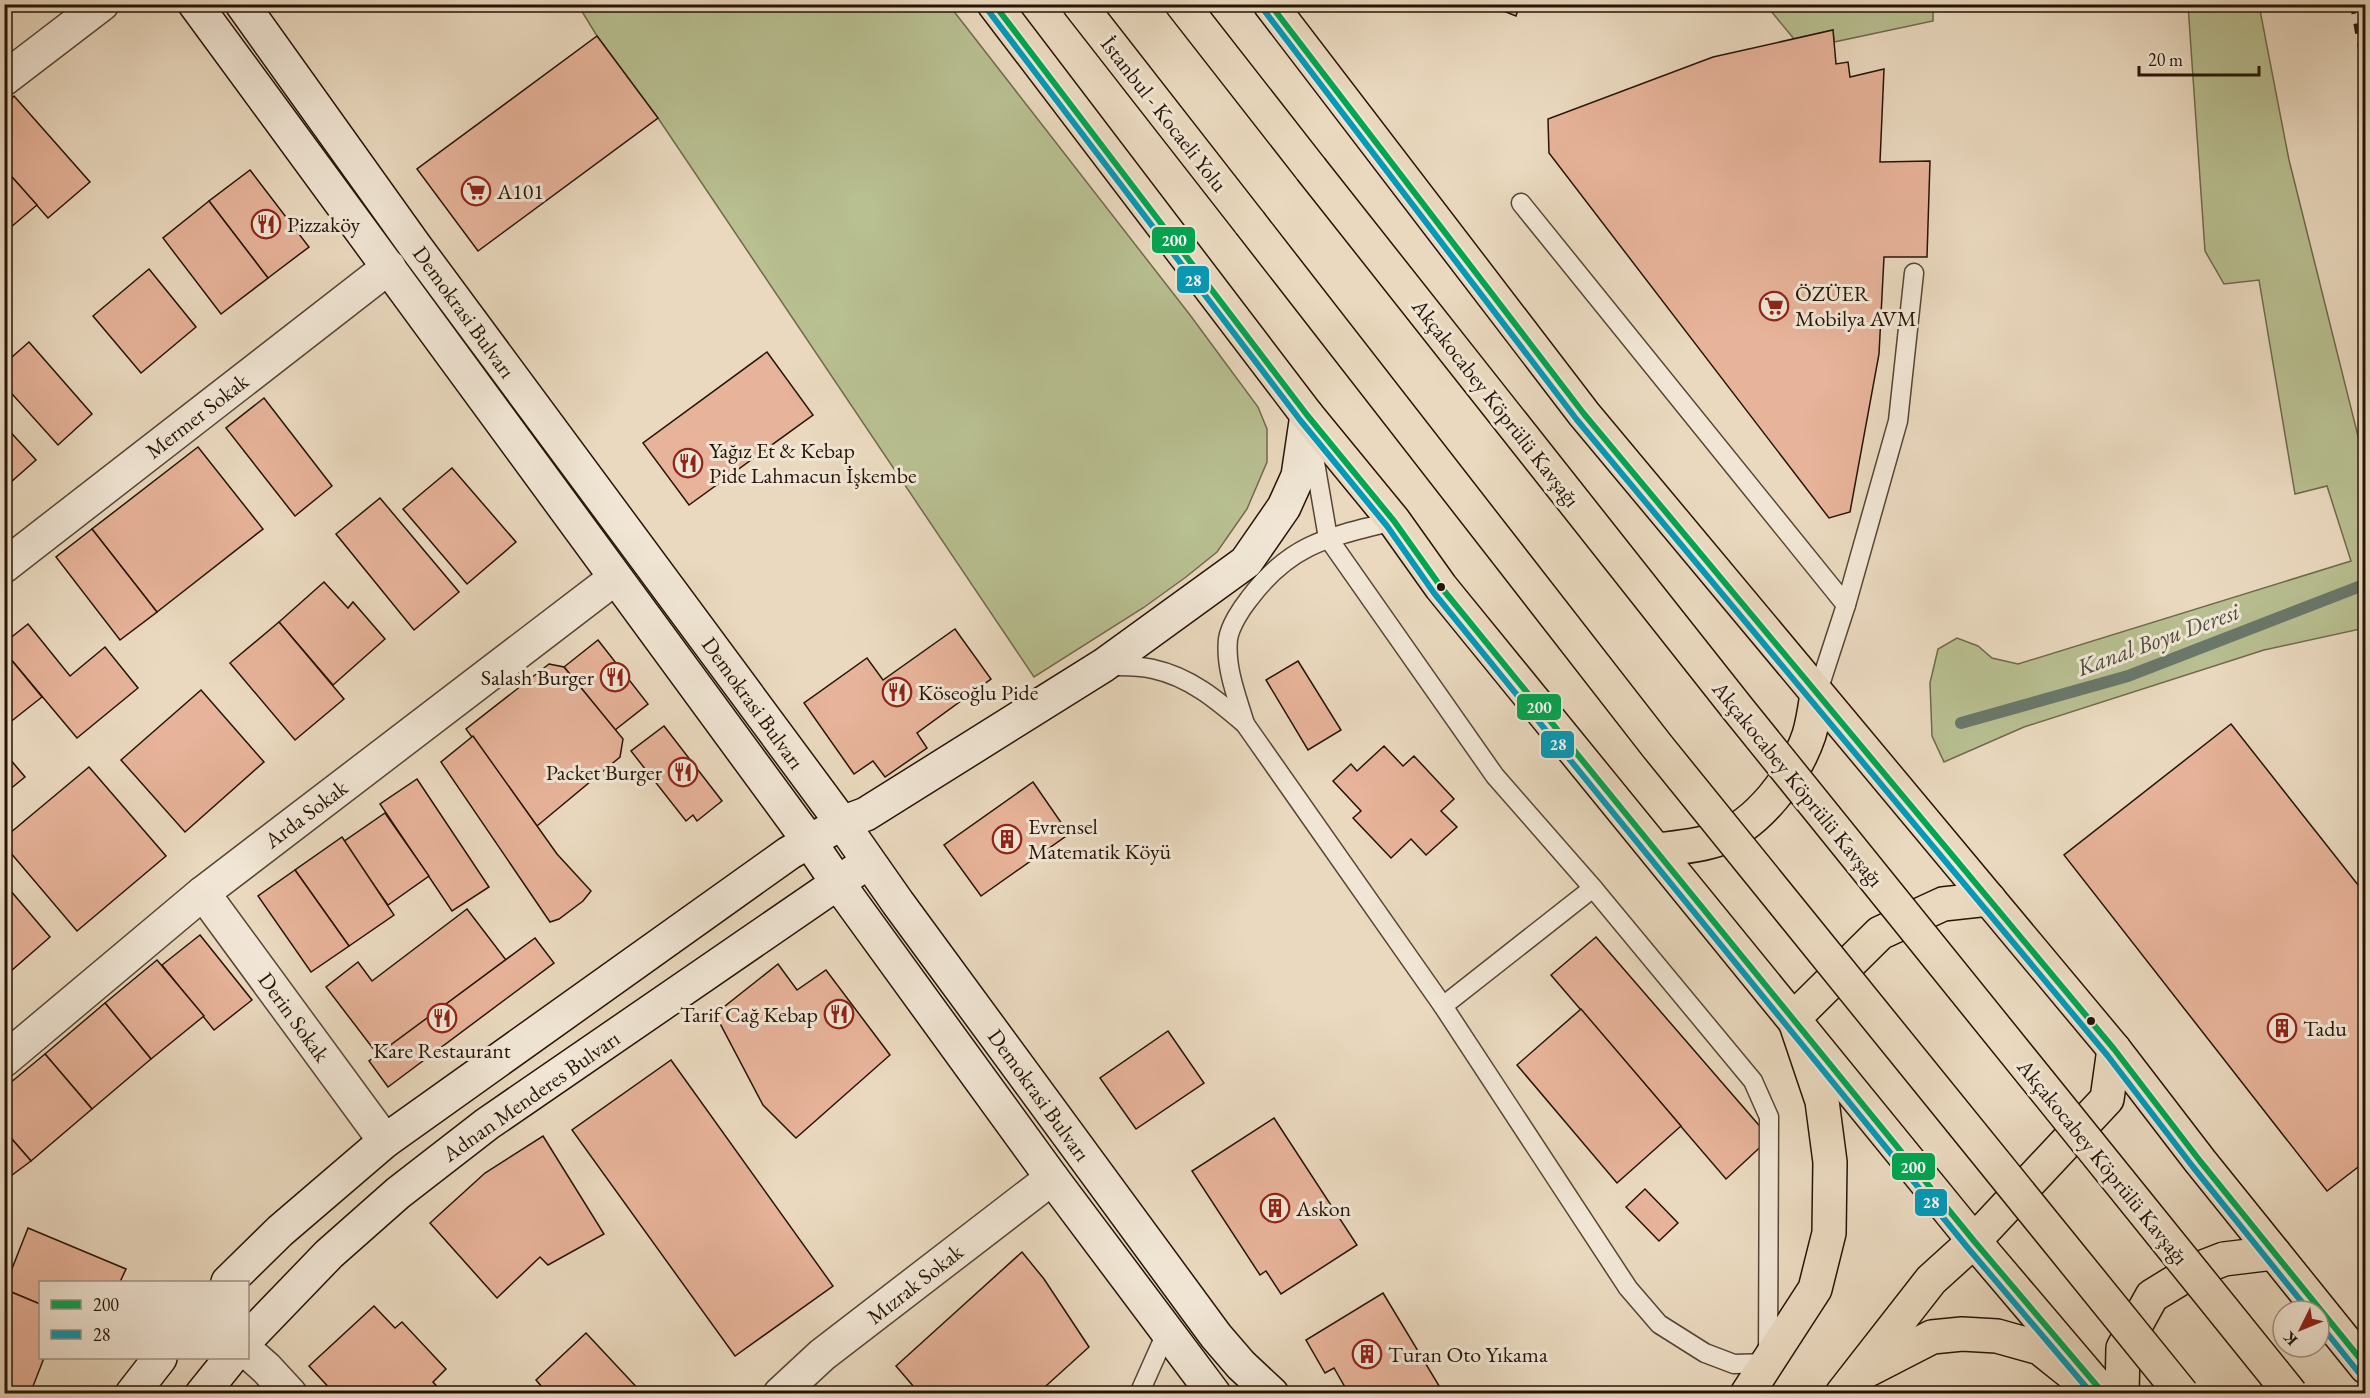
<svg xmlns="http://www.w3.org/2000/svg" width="2370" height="1398" viewBox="0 0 2370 1398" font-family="'EB Garamond',serif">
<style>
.green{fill:#b8bf91;stroke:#6f6a4c;stroke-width:1.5}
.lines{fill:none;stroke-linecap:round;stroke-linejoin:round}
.stream{stroke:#6a786b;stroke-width:12}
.building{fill:#e7b39a;stroke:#261406;stroke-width:1.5}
.service-casing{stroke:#574534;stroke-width:21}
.minor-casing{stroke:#574534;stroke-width:36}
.secondary-casing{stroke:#261406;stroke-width:36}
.trunk-casing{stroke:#261406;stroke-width:36}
.service{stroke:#f1e6d5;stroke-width:18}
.minor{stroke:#f1e6d5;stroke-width:33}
.secondary{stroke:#f1e6d5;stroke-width:33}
.trunk{stroke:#ead9bf;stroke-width:33}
.rail{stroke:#261406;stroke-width:4.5;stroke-dasharray:10 10;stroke-linecap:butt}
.trunk-bridge-casing{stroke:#261406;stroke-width:36;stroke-linecap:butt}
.trunk-bridge{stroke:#ead9bf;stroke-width:33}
.bus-1-casing{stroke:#f1e6d5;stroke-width:10}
.bus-2-casing{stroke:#f1e6d5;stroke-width:10}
.bus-1{stroke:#00a651;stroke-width:6}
.bus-2{stroke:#049aba;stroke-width:6}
.bus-dot{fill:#261406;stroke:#f1e6d5;stroke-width:2}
.labels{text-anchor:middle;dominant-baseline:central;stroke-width:6;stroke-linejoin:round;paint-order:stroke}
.street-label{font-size:22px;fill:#261406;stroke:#f1e6d5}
.poi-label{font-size:22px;fill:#261406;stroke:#f1e6d5;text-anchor:start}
.water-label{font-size:24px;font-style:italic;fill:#4e4e41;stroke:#f1e6d5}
.line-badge{stroke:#f1e6d5;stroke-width:2}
.badge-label{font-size:16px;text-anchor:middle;font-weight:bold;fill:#fff}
</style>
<rect width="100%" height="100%" fill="#ead9bf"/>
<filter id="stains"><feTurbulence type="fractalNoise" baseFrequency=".00333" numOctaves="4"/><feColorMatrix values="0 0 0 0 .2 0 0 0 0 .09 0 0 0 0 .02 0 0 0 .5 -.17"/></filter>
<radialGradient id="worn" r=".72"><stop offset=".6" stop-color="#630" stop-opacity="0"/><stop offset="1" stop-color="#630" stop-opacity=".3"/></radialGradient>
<!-- green -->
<g class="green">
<path d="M578,5H949L1190,315L1258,407L1267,429V462L1247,509L1217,552L1186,577L1143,608L1034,677L658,118L597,36Z"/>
<path d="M1766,5H1933V21L1834,42L1833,30L1794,39Z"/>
<path d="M2188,5H2259L2289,160L2365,464V628L2264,650L2024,727L1944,762L1932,736L1930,683L1938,649L1957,638L1978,646L1992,658L2018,664L2351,561L2327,486L2295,494L2259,280L2224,284L2205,251Z"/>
</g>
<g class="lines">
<!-- stream -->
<path class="stream" d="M1961,723L2128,676L2366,584"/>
</g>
<!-- building -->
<g class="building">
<path d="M1486,4H1520L1516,16Z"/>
<path d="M1833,30L1836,64L1848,62L1850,77L1884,69L1880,162L1930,161L1927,257H1884L1879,354L1850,512L1829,518L1549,153L1548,119L1713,57Z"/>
<path d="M597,36L658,118L478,251L417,169Z"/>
<path d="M14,96L90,182L48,218L4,168V105Z"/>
<path d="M4,168L37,205L4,233Z"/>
<path d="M250,170L309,247L268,278L209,201Z"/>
<path d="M209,201L268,278L221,314L163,238Z"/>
<path d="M149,269L196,327L141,373L93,316Z"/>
<path d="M29,342L92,414L58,445L4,385V364Z"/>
<path d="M767,352L813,415L689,505L643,443Z"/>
<path d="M264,398L332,486L295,516L226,428Z"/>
<path d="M4,425L36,460L4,488Z"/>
<path d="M198,447L263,529L157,612L92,529Z"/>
<path d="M452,468L516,542L467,584L403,509Z"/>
<path d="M380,498L459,592L414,630L336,534Z"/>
<path d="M92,529L157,612L120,640L56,557Z"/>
<path d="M324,582L348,608L353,602L385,639L333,685L279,622Z"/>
<path d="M279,622L344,699L295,740L230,663Z"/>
<path d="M28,624L70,676L105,647L138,688L77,738L4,651V643Z"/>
<path d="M955,629L991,679L917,733L927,748L885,777L873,761L854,774L804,703L867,658L883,680Z"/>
<path d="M598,640L648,704L615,730L564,667Z"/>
<path d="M4,651L42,697L4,727Z"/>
<path d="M1298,661L1341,730L1308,750L1266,680Z"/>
<path d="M549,664L564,667L623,739L620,757L537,826L466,729Z"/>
<path d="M201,690L264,762L185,832L121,760Z"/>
<path d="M2231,724L2366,895V1161L2327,1191L2064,855Z"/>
<path d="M664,726L722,801L697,821L693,815L686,821L631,751Z"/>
<path d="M473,736L557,854L591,891L583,901L559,919L550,922L441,762Z"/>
<path d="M1384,746L1403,766L1414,756L1454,799L1441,811L1457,827L1426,855L1411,839L1391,858L1353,818L1361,811L1333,781L1351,764L1357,771Z"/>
<path d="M4,752L25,777L4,794Z"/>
<path d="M89,767L166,856L77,931L4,845V838Z"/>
<path d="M417,779L489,887L452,911L380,804Z"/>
<path d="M1033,782L1069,834L981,896L944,845Z"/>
<path d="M385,813L429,876L388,905L343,842Z"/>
<path d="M342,837L394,915L349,946L295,870Z"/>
<path d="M295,870L349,946L311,972L258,896Z"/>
<path d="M4,883L50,937L4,977Z"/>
<path d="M467,909L506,960L378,1055L326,987L358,962L372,981Z"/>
<path d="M200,935L252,1000L214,1030L162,965Z"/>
<path d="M1596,937L1770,1138L1726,1179L1551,975Z"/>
<path d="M535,938L554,963L388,1087L369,1061Z"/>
<path d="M157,960L204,1016L151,1059L105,1003Z"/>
<path d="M778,964L797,990L826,970L890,1055L796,1138L763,1105L715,1014Z"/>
<path d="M105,1003L151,1059L92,1109L45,1054Z"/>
<path d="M1581,1009L1681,1126L1617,1183L1517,1065Z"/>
<path d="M1168,1031L1204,1083L1136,1129L1100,1078Z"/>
<path d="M45,1054L92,1109L31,1161L4,1130V1088Z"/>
<path d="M671,1060L833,1286L735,1356L572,1130Z"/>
<path d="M1274,1118L1357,1245L1281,1294L1266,1271L1260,1275L1192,1171Z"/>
<path d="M4,1130L31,1161L4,1181Z"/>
<path d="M543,1136L604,1234L548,1265L540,1257L497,1298L430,1223L485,1173Z"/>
<path d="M1645,1189L1678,1223L1659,1241L1626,1207Z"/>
<path d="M28,1228L126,1269L120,1282H40V1304L4,1289Z"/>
<path d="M1022,1252L1044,1279L1089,1347L1037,1394H920L896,1366Z"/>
<path d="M4,1289L40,1304V1358H44L30,1394H4Z"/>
<path d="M1383,1293L1444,1394H1349L1334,1368L1325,1373L1306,1340Z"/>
<path d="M374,1306L395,1328L402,1322L446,1369L433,1382L442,1392L440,1394H335L309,1366Z"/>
<path d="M586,1333L643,1394H548L536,1380Z"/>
</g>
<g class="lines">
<!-- service casing -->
<g class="service-casing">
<g id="service">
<path d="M1521,203L1846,605"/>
<path d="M1106,666C1121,666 1138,665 1153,669C1190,677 1217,700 1245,724L1443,1006L1628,1288L1659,1324L1705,1353L1734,1364L1768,1363L1769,1117L1753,1081L1593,888L1495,776L1328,538L1312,445"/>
<path d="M1817,694L1846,605L1898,421L1914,273"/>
<path d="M1245,724C1237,697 1225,668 1228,639C1230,626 1241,609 1249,599C1291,543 1329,537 1394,521"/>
<path d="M1443,1006L1593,888"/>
<path d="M1139,1394L1167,1331"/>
</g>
</g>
<!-- minor casing -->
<g class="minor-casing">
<g id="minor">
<path d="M4,79L102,4"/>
<path d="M4,566L389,267"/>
<path d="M203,893L385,1141"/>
<path d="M4,1060L203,893L615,578"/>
<path d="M248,1352L266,1368L290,1394"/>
<path d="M780,1394L822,1355L1052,1178"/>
</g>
</g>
<!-- secondary casing -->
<g class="secondary-casing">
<g id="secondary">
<path d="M195,4L809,841L837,882L1052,1178L1214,1394"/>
<path d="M242,4L415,246L842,823L898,903L1216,1336L1241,1365L1272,1394"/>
<path d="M228,1282L280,1231L385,1141L789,853L842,823L866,814L1104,665L1246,562L1284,507L1298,476L1307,415"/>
<path d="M248,1338L329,1254L398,1193L487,1124L855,871"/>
<path d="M132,1394L160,1358"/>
<path d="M202,1394L231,1358"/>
</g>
</g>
<!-- trunk casing -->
<g class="trunk-casing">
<g id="trunk">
<path d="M994,4L1307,415L1394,521L1441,587L1974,1241L2104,1394"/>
<path d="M1079,4L1250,223"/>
<path d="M1182,4L1311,169"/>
<path d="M1270,4L1584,414L2114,1049L2200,1161L2366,1367"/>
<path d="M1656,850C1676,848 1697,846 1716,840C1758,825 1795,776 1809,735C1813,722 1815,707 1817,694"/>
<path d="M1864,1372L1932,1337L1962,1334L1997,1336L2040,1348L2070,1372"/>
<path d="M1747,1394L1815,1289L1829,1233L1830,1162L1822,1101L1794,1018L1880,933L1943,904L1989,899"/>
<path d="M1842,1394L1931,1280L1974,1241L2107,1099L2114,1049"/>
<path d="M2122,1394L2123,1348L2152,1296L2193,1271L2224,1259L2274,1253"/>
</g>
</g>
<!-- service -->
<use href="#service" class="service"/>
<!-- minor -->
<use href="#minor" class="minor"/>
<!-- secondary -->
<use href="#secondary" class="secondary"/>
<!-- trunk -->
<use href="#trunk" class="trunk"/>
<!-- rail -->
<path class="rail" d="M2352,4L2366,80"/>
<!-- trunk-bridge casing -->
<g class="trunk-bridge-casing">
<g id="trunk-bridge">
<path d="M1311,169L1738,709L2291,1394"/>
<path d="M1250,223L1657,746L2182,1394"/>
</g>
</g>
<!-- trunk-bridge -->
<use href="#trunk-bridge" class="trunk-bridge"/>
<!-- bus-1 casing -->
<g class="bus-1-casing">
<g id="bus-1">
<path d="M994,4L1307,415L1394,521L1441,587L1974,1241L2104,1394"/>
<path d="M1270,4L1584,414L2114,1049L2200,1161L2366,1366"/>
</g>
</g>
<!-- bus-2 casing -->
<g class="bus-2-casing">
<g id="bus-2">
<path d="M987,9L1300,420L1387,526L1434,593L1967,1247L2092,1394"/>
<path d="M1263,9L1577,420L2107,1055L2193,1167L2309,1311"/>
<path d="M2319,1323L2359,1373"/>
</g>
</g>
<!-- bus-1 -->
<use href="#bus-1" class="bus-1"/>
<!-- bus-2 -->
<use href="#bus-2" class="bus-2"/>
</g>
<!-- icons -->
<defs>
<g id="supermarket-ring" transform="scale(1.5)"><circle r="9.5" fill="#f1e6d5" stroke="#8f2418" stroke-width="1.5"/><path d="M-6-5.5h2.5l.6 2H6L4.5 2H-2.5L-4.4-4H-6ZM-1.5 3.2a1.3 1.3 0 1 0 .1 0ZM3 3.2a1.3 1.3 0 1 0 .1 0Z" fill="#8f2418"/></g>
<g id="restaurant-ring" transform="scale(1.5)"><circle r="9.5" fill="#f1e6d5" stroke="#8f2418" stroke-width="1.5"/><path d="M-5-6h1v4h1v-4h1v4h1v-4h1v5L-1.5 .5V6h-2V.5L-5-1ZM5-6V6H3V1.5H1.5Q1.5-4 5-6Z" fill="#8f2418"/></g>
<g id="building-ring" transform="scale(1.5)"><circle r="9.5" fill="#f1e6d5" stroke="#8f2418" stroke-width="1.5"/><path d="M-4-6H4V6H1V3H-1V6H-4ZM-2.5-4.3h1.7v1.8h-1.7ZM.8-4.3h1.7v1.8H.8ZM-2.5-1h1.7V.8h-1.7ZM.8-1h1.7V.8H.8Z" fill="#8f2418"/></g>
</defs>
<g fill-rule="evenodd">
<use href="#supermarket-ring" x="476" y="191"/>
<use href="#restaurant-ring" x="266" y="224"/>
<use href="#supermarket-ring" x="1774" y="306"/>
<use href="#restaurant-ring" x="688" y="463"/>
<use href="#restaurant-ring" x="615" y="677"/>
<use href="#restaurant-ring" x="897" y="692"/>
<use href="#restaurant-ring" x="683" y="772"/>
<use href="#building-ring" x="1007" y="839"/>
<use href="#restaurant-ring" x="839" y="1014"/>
<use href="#restaurant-ring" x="442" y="1018"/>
<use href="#building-ring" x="2282" y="1028"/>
<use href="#building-ring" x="1275" y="1208"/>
<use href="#building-ring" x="1367" y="1354"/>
</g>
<!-- markers -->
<g class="bus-dot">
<circle cx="1441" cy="587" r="5"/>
<circle cx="2091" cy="1021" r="5"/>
</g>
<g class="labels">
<!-- street labels -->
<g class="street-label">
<text transform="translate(1164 114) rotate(52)">İstanbul - Kocaeli Yolu</text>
<text transform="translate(464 312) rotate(54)">Demokrasi Bulvarı</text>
<text transform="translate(1496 403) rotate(52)">Akçakocabey Köprülü Kavşağı</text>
<text transform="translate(197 416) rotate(-38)">Mermer Sokak</text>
<text transform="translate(753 703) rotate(54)">Demokrasi Bulvarı</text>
<text transform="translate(1798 784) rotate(51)">Akçakocabey Köprülü Kavşağı</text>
<text transform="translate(306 814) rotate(-37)">Arda Sokak</text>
<text transform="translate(294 1017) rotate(54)">Derin Sokak</text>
<text transform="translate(1039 1095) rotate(54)">Demokrasi Bulvarı</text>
<text transform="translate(531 1096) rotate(-35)">Adnan Menderes Bulvarı</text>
<text transform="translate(2103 1162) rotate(51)">Akçakocabey Köprülü Kavşağı</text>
<text transform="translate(915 1284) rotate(-38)">Mızrak Sokak</text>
</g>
<!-- poi labels -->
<g class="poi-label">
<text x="497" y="191">A101</text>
<text x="287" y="224">Pizzaköy</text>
<text x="1795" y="293">ÖZÜER<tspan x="1795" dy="25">Mobilya AVM</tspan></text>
<text x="709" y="450">Yağız Et &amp; Kebap<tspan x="709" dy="25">Pide Lahmacun İşkembe</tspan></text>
<text x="594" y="677" text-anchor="end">Salash Burger</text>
<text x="918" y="692">Köseoğlu Pide</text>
<text x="662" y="772" text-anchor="end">Packet Burger</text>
<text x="1028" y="826">Evrensel<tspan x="1028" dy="25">Matematik Köyü</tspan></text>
<text x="818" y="1014" text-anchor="end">Tarif Cağ Kebap</text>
<text x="2303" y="1028">Tadu</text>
<text x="442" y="1050" text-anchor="middle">Kare Restaurant</text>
<text x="1296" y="1208">Askon</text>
<text x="1388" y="1354">Turan Oto Yıkama</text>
</g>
<!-- water labels -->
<g class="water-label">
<text transform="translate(2158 639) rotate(-20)">Kanal Boyu Deresi</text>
</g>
</g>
<g class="line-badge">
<rect x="1151" y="226" width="45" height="28" rx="6" fill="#00a651"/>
<rect x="1176" y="265" width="34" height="29" rx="6" fill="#049aba"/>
<rect x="1516" y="693" width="46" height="28" rx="6" fill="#00a651"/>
<rect x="1540" y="730" width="35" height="29" rx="6" fill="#049aba"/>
<rect x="1891" y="1152" width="45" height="29" rx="6" fill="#00a651"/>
<rect x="1914" y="1188" width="34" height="29" rx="6" fill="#049aba"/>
</g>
<g class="badge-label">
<text x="1174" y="246">200</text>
<text x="1193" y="286">28</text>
<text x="1539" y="713">200</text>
<text x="1558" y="750">28</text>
<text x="1913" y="1173">200</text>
<text x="1931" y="1208">28</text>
</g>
<!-- margin -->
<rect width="2370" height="1398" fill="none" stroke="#ead9bf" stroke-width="24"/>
<rect x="6" y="6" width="2358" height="1386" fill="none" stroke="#261406" stroke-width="3"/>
<rect x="12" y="12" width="2346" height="1374" fill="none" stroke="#261406" stroke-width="1.5"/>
<!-- legend -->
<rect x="39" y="1281" width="210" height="78" fill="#f1e6d5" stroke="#a09282" stroke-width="1.5"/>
<rect x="51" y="1300" width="30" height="9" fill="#00a651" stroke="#a09282" stroke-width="1.5"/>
<text x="93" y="1311" font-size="18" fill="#261406">200</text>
<rect x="51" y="1330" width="30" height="9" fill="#049aba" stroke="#a09282" stroke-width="1.5"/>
<text x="93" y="1341" font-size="18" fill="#261406">28</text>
<!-- north arrow -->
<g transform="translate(2301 1329) rotate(227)"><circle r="28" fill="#f1e6d5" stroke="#a09282" stroke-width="1.5"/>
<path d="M0-4.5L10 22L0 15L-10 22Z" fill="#8f2418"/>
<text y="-9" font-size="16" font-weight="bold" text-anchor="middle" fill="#261406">K</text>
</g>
<!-- scale -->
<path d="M2139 66v9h120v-9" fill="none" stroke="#261406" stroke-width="3"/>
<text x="2148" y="66" font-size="18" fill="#261406" stroke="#f1e6d5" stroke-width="4.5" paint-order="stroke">20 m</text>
<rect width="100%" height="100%" filter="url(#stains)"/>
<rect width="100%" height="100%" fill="url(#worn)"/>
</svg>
